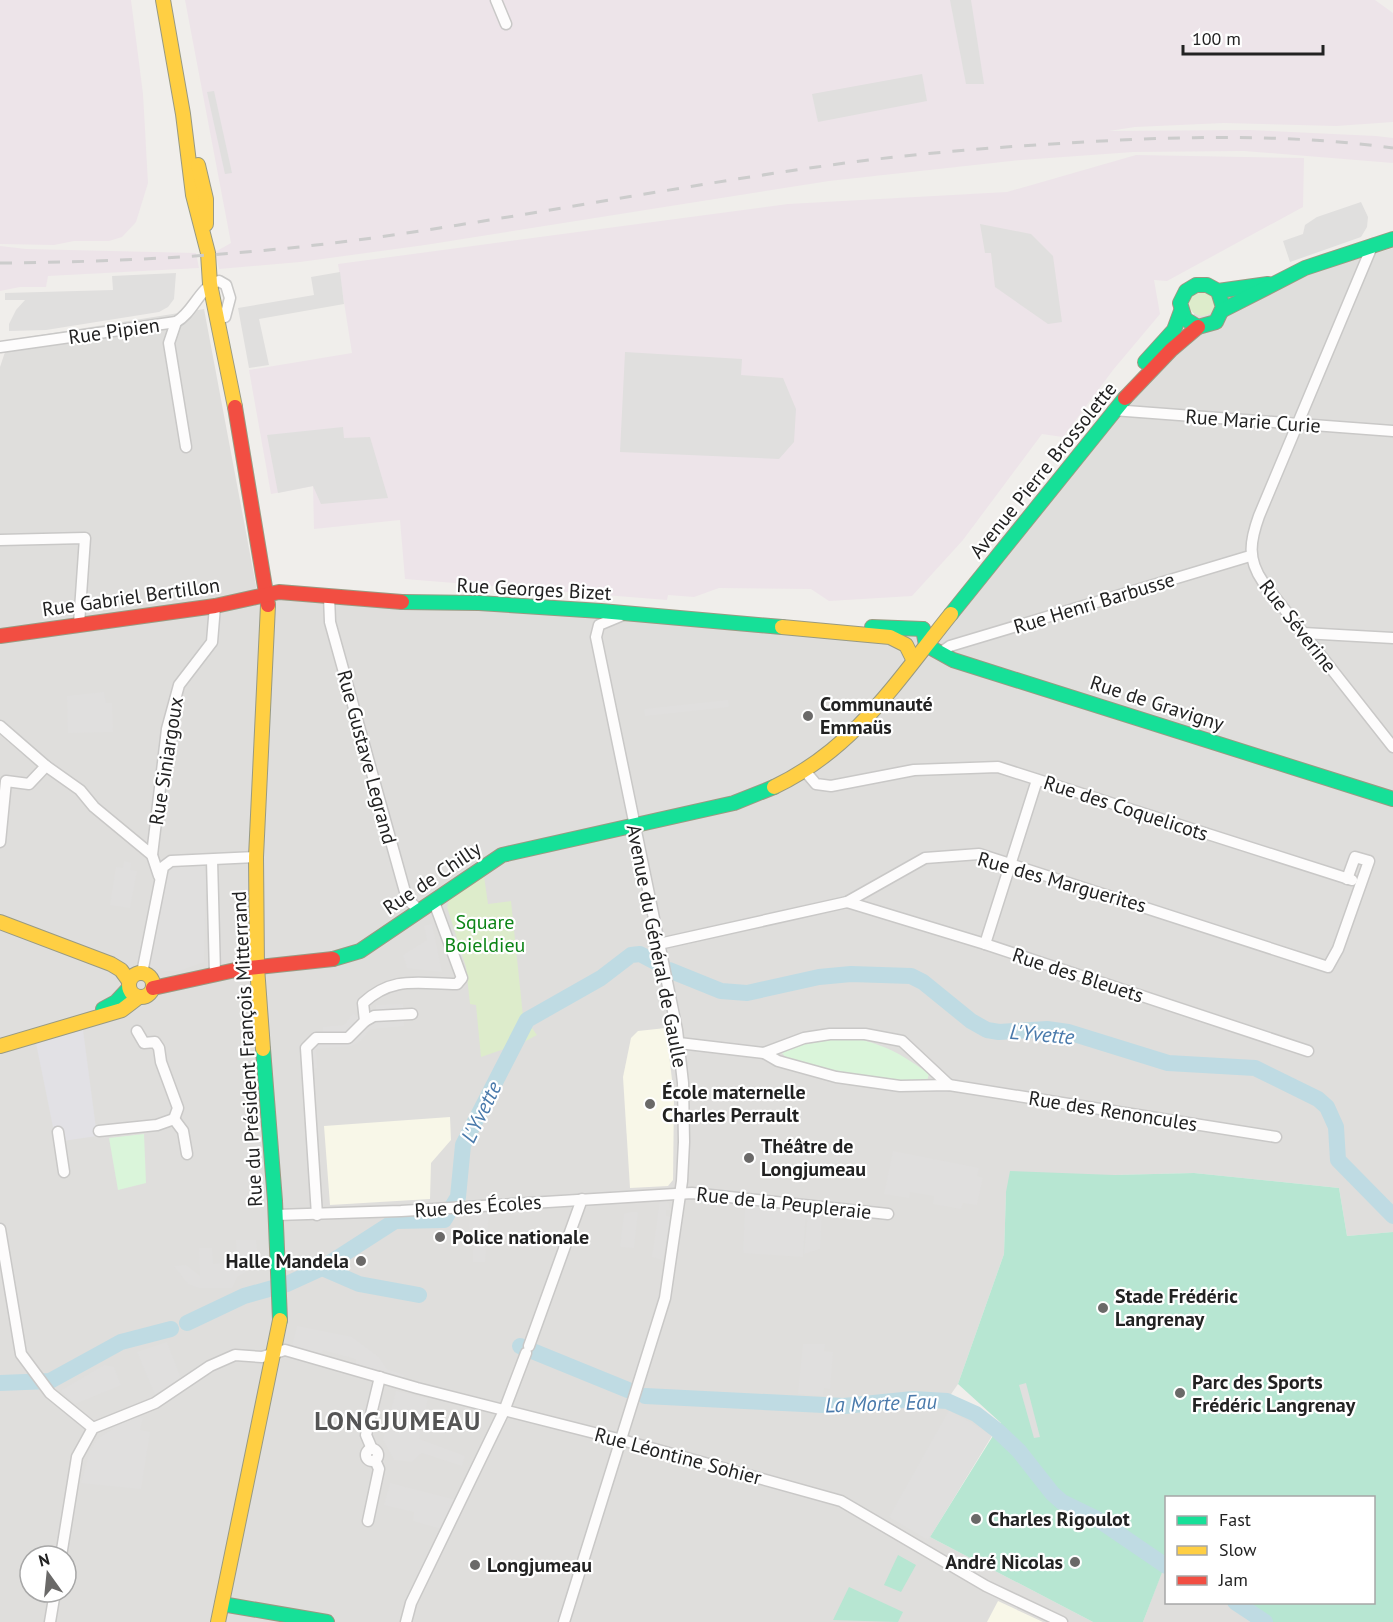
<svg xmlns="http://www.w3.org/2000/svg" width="1393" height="1622" viewBox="0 0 1393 1622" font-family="'PT Sans',sans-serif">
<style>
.residential{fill:#dfdedc;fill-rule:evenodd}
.industrial{fill:#ede4e9}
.education{fill:#f8f7e8}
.grass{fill:#ddeccb}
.park{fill:#daf5da}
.pitch{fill:#b7e6d2}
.parking{fill:#e0dfde}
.plaza{fill:#e2e1e5}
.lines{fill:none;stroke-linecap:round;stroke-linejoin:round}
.river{stroke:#bfdbe3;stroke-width:16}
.street-casing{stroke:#c9c8c7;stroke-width:13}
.fast-casing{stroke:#999a82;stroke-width:16}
.slow-casing{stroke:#999a82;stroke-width:16}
.jam-casing{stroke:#999a82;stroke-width:16}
.street{stroke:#fdfcfc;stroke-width:10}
.fast{stroke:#16e098;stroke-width:14}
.slow{stroke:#ffcf43;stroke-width:14}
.jam{stroke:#f24e42;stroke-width:14}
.rail{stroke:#ccc;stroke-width:3;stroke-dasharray:12 12;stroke-linecap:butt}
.poi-dot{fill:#6a6968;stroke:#fff;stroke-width:2}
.labels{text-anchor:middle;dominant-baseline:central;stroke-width:4.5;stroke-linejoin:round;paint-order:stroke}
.street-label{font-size:20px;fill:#222;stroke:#fff}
.poi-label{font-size:20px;font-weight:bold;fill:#222;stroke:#fff;text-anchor:start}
.park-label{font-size:20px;fill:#0c8416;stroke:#fff}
.water-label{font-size:21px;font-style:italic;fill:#4a7aab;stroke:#fff}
.district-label{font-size:26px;font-weight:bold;letter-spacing:1.5px;fill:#555;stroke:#fff}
</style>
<rect width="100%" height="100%" fill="#f0eeeb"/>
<!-- residential -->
<g class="residential">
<path d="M1393,248V1232L1347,1236L1339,1188L1194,1173L1114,1175L1006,1192L1004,1254L958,1384L947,1400L976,1414L996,1429L930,1537L1093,1622H0V367L9,340L204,309L257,591L919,637L944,620L1120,395L1184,328L1200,306ZM30,1556H66V1592H30Z"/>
<path d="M1163,1569L1166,1571V1602L1227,1603L1257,1622H1143Z"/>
</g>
<!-- industrial -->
<g class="industrial">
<path d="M0,0H131L143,94L148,183L136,222L122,237L109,241H74L54,245L0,244Z"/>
<path d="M185,0H1375L1393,13V122L1336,126L1224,123L1135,127L1109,131L1249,130L1376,136L1393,138V163L1244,151L1133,152L1021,160L829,181L425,245L300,262L219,269L215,252L231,243Z"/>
<path d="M1136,155L1304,158L1303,207L1167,281L1154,280L1160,314L1113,370L1063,437L1042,434L963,540L912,596L829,601L811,589L719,588L694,597L668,595L667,600L405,579L400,520L314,529L313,486L271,494L249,370L352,353L338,264L788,204L1007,192Z"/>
<path d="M0,246L26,249L196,253L199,268L48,276L46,287H20L0,291Z"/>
</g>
<!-- education -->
<g class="education">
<path d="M666,1028L674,1097L673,1180L668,1186L630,1188L623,1077L631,1038L638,1031Z"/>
<path d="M450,1117L451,1140L431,1163L430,1199L330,1205L324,1126Z"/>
<path d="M998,1601L1043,1622H987Z"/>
</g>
<!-- grass -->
<g class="grass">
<circle cx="1202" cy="303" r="13"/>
<path d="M484,876L488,904L511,901L523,1016L537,1035L522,1043L481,1057L476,1005L470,1004L466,967L447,907L449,900Z"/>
</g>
<!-- park -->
<g class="park">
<path d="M825,1036C869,1037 894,1048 929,1074L927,1081C896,1083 801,1079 782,1053L803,1042Z"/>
<path d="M144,1134L146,1183L118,1190L109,1138Z"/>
</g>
<!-- pitch -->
<g class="pitch">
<path d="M1010,1171L1114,1175L1194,1173L1339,1188L1347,1236L1393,1232V1622H1257L1227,1603L1374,1602V1498H1166V1571L1163,1570L1143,1622H1093L930,1537L1001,1423L958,1384L1004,1254L1006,1192Z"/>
<path d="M898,1555L916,1565L901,1592L884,1585Z"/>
<path d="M849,1587L903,1612L898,1622L833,1620Z"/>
</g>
<!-- parking -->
<g class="parking">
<path d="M950,0H971L984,84H966Z"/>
<path d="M922,74L927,101L818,122L812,94Z"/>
<path d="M214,91L232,173L225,174L207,92Z"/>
<path d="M1361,202L1368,217L1367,227L1361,237L1290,262L1283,241L1303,234L1305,225L1317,217Z"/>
<path d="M980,224L1031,234L1053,256L1062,322L1048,324L995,287L991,253H985Z"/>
<path d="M340,272L344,304L259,319L269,365L249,368L238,308L314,295L311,277Z"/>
<path d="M176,273L174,299L168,307L159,312L46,330L9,331V324L16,310L25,300H5V293L113,290L112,276Z"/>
<path d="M625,352L742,359L741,375L783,378L796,409L794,442L779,459L620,452Z"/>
<path d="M343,427L344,438L370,437L388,498L321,504L313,486L278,493L267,435Z"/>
<path d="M104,692L106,703H112L113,732L68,733L67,696Z"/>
<path d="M728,700L729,707L645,716L644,709Z"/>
<path d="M124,861L131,863L130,870L137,871L130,908L110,905L116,867L123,868Z"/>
<path d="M203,865L206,872L204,962L179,971H164L152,968L148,965L167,866Z"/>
<path d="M432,924L442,972L407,968L403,955L427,940L424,926Z"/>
<path d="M403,1004L404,1026L371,1029L361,1041L352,1046L316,1049L317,1068L310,1069L309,1053L323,1033V1027L344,1025L353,1013L359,1018L376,1013V1005Z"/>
<path d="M712,1112L770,1118V1125L711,1119Z"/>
<path d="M893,1151L979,1168L977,1176L983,1178L977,1205L963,1203L961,1209L933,1204L934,1196L910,1192L909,1198L884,1194Z"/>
<path d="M660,1200H667L671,1210H666V1216L670,1217L663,1260L652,1257Z"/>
<path d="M745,1207L806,1210L803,1257L743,1253Z"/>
<path d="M489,1210L485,1262H473V1250L475,1249L474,1234H469L470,1212Z"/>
<path d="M808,1211L822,1212L820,1249L804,1254Z"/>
<path d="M631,1212H638L634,1248L620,1247L624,1214Z"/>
<path d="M236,1240H256L259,1264L237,1277L232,1288H199L188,1284L174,1266L186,1265L200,1276L199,1248H212L213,1264L237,1262Z"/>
<path d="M297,1326L352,1337L379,1357L387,1369L404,1375V1378L356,1364V1359L323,1350L321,1355L292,1346Z"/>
<path d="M167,1342L181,1378L155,1395L137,1352Z"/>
<path d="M803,1344H825L824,1351L833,1352L830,1389L824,1388L823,1396L798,1394Z"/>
<path d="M104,1365L114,1367L121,1385L75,1404L60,1391Z"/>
<path d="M1026,1383L1040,1437L1034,1438L1019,1385Z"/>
<path d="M396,1391L428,1399L419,1439L465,1456L462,1466L422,1453L412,1462L394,1460L383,1440Z"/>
<path d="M949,1410L992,1435L928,1540L889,1517Z"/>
<path d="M132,1417L143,1418L140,1430L150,1432L141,1489L81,1483L90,1451L97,1439Z"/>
<path d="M390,1483L456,1500L442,1529L413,1521L414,1512L384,1505Z"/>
</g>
<!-- plaza -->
<path class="plaza" d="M83,1030L97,1136L56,1142L36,1043Z"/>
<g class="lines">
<!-- river -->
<g class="river">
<path d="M669,970L721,991L747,993L819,977L851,974L911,976L923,982L971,1021L987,1030L999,1032L1047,1029L1068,1032L1168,1063L1255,1068L1318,1099L1327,1107L1336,1127L1338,1160L1393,1216"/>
<path d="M322,1268L359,1284L419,1295"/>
<path d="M187,1323L244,1296L287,1284L322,1268L395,1221L444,1220L458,1197L463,1145L527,1020L601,978L631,955L640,954L659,964"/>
<path d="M520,1346L628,1390"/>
<path d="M0,1383L50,1381L121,1342L171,1329"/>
<path d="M645,1396L844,1406L913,1399L947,1401L976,1414L998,1431L1019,1451L1052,1493L1062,1502L1097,1519L1166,1566"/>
<path d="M1235,1602L1265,1622"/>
</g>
<!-- street casing -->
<g class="street-casing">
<g id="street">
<path d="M496,0L506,24"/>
<path d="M1373,244L1259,516C1250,541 1247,559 1263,582L1393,747"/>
<path d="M176,322L169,343L186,447"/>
<path d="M0,347L176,322C194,312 199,287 219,281L226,285L230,298L225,317"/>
<path d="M1113,410L1393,431"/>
<path d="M0,540L85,538L79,624"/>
<path d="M329,596L330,622L335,640L407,899L420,911"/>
<path d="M1303,633L1393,638"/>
<path d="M940,653L950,646L1250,556"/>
<path d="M0,726L46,766L80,790L94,807L152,855L159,876"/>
<path d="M805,771L816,784L831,786L914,770L998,767L1352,880"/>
<path d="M0,842L6,781L29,784L46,766"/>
<path d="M152,855L167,729L179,685L212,642L215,606"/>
<path d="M212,860L215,974"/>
<path d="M847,902L985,944L1308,1051"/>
<path d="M659,944L847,902L925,858L979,854L1328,967L1338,949L1369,861L1355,857L1347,879"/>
<path d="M985,944L1037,780"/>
<path d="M142,973L163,867L171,861L256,857"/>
<path d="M365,1021L374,1016L412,1014"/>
<path d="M137,1031L144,1043L155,1042L159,1048L161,1062L178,1108L174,1119"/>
<path d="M679,1043L764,1053L778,1061L836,1077L900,1086L949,1085L1276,1137"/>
<path d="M764,1053L804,1038L830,1034H865L902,1041L949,1085"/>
<path d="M174,1119L183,1131L187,1154"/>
<path d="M99,1131L157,1125L174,1119"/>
<path d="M58,1132L64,1172"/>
<path d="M276,1215L401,1211L692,1193L888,1214"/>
<path d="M317,1215L306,1048L316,1038H348L365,1021L363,1003C393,975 419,984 457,984L462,978L434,902"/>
<path d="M0,1229L21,1354L50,1393L93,1428"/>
<path d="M529,1346L582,1199"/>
<path d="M372,1449L366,1435L380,1377"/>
<circle cx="372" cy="1455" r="6"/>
<path d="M368,1521L379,1469L375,1460"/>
<path d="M61,1556L77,1457L93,1428L155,1403L210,1366L235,1355L262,1357L285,1350L417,1388L622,1440L841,1501L986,1586L1062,1622"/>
<path d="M50,1622L55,1592"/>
<path d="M406,1622L411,1603L504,1411L526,1353"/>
<path d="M564,1622L665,1298L682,1181L684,1142L683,1083L677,1030L596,637L599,625L623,615"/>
</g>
</g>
<!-- fast casing -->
<g class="fast-casing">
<g id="fast">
<path d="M1218,291L1223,307L1216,322L1198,327L1185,319L1180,303L1186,291L1196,285H1207L1218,291L1268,284"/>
<path d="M1223,310L1305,268L1393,239"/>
<path d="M1145,362L1174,330L1181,311"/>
<path d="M402,602L479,603L601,611L782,627"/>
<path d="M951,614L1125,398"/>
<path d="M872,627L923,629"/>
<path d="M923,629L926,645L953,660L1393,799"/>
<path d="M333,959L360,951L502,855L734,803L774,787"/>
<path d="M103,1009L116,1002L129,988"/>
<path d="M263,1049L275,1201L280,1320"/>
<path d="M222,1604L327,1622"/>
</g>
</g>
<!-- slow casing -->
<g class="slow-casing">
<g id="slow">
<path d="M163,0L183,114L193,195L208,253L210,284L235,407"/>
<path d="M198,165L206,199V224"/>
<path d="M782,627L890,637L906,645L913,659"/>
<path d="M774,787C854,749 897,681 951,614"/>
<path d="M0,922L111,964L121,970L129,981"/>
<circle cx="141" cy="985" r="12"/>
<path d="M0,1046L122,1010L139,997"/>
<path d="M263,1049L257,967L256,857L268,605"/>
<path d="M218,1622L280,1320"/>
</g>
</g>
<!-- jam casing -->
<g class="jam-casing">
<g id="jam">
<path d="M1125,398L1171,350L1198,327"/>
<path d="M235,407L268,605"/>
<path d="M0,636L215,606L279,592L402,602"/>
<path d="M153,988L240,969L333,959"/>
</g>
</g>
<!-- street -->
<use href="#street" class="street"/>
<!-- fast -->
<use href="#fast" class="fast"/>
<!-- slow -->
<use href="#slow" class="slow"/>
<!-- jam -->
<use href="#jam" class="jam"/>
<!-- rail -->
<path class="rail" d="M0,263C125,262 249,255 372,238C521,217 669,188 817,167C905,154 995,147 1084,142C1187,136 1290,134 1393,148"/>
</g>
<!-- markers -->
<g class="poi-dot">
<circle cx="808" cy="716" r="6"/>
<circle cx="650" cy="1104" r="6"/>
<circle cx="749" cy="1158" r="6"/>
<circle cx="440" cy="1237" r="6"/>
<circle cx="361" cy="1261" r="6"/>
<circle cx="1103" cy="1308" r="6"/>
<circle cx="1180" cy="1393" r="6"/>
<circle cx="976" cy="1519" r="6"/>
<circle cx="1075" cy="1562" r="6"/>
<circle cx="475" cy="1565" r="6"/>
</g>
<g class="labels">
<!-- street labels -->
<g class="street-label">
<text transform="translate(114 331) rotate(-8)">Rue Pipien</text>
<text transform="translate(1253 421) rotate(4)">Rue Marie Curie</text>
<text transform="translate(1043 470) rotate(-51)">Avenue Pierre Brossolette</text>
<text transform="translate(534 589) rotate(3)">Rue Georges Bizet</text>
<text transform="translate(131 597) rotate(-8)">Rue Gabriel Bertillon</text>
<text transform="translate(1094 603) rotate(-17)">Rue Henri Barbusse</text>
<text transform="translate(1298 626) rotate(52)">Rue Séverine</text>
<text transform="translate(1157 703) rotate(18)">Rue de Gravigny</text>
<text transform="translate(367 757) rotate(75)">Rue Gustave Legrand</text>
<text transform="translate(166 761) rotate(-81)">Rue Siniargoux</text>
<text transform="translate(1126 808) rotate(18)">Rue des Coquelicots</text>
<text transform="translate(432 878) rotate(-34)">Rue de Chilly</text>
<text transform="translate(1062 882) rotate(16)">Rue des Marguerites</text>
<text transform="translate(657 946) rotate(79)">Avenue du Général de Gaulle</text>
<text transform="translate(1078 975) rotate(18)">Rue des Bleuets</text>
<text transform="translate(247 1049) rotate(-93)">Rue du Président François Mitterrand</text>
<text transform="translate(1113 1111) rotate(9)">Rue des Renoncules</text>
<text transform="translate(784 1203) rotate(6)">Rue de la Peupleraie</text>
<text transform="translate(478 1206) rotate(-4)">Rue des Écoles</text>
<text transform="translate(678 1456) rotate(15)">Rue Léontine Sohier</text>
</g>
<!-- poi labels -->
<g class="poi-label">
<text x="820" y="704">Communauté<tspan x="820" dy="23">Emmaüs</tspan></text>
<text x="662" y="1092">École maternelle<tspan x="662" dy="23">Charles Perrault</tspan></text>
<text x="761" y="1146">Théâtre de<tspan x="761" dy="23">Longjumeau</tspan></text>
<text x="452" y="1237">Police nationale</text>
<text x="349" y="1261" text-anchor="end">Halle Mandela</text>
<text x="1115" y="1296">Stade Frédéric<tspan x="1115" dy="23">Langrenay</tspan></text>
<text x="1192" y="1382">Parc des Sports<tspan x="1192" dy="23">Frédéric Langrenay</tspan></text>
<text x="988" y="1519">Charles Rigoulot</text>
<text x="1063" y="1562" text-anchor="end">André Nicolas</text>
<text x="487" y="1565">Longjumeau</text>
</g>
<!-- park labels -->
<g class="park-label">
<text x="485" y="922">Square<tspan x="485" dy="23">Boieldieu</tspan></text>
</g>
<!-- water labels -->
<g class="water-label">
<text transform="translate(1042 1034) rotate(5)">L'Yvette</text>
<text transform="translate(481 1112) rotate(-64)">L'Yvette</text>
<text transform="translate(881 1403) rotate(-2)">La Morte Eau</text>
</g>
<!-- district labels -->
<g class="district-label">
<text x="398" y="1420">LONGJUMEAU</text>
</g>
</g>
<!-- legend -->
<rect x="1165" y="1496" width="210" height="108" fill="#ffffff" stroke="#a7a7a7" stroke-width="1.5"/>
<rect x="1177" y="1516" width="30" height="9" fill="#16e098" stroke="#a7a7a7" stroke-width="1.5"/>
<text x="1219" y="1526" font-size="18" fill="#222222">Fast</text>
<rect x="1177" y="1546" width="30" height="9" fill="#ffcf43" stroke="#a7a7a7" stroke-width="1.5"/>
<text x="1219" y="1556" font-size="18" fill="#222222">Slow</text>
<rect x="1177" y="1576" width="30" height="9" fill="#f24e42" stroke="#a7a7a7" stroke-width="1.5"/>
<text x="1219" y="1586" font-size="18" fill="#222222">Jam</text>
<!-- north arrow -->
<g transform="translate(48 1574) rotate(345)"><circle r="28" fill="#ffffff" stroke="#a7a7a7" stroke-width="1.5"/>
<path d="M0-4.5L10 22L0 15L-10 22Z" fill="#6a6968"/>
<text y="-9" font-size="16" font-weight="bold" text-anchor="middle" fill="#222222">N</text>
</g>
<!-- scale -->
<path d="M1183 45v9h140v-9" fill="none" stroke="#222222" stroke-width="3"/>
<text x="1192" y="45" font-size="18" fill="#222222" stroke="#ffffff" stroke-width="4.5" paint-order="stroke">100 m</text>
</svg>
